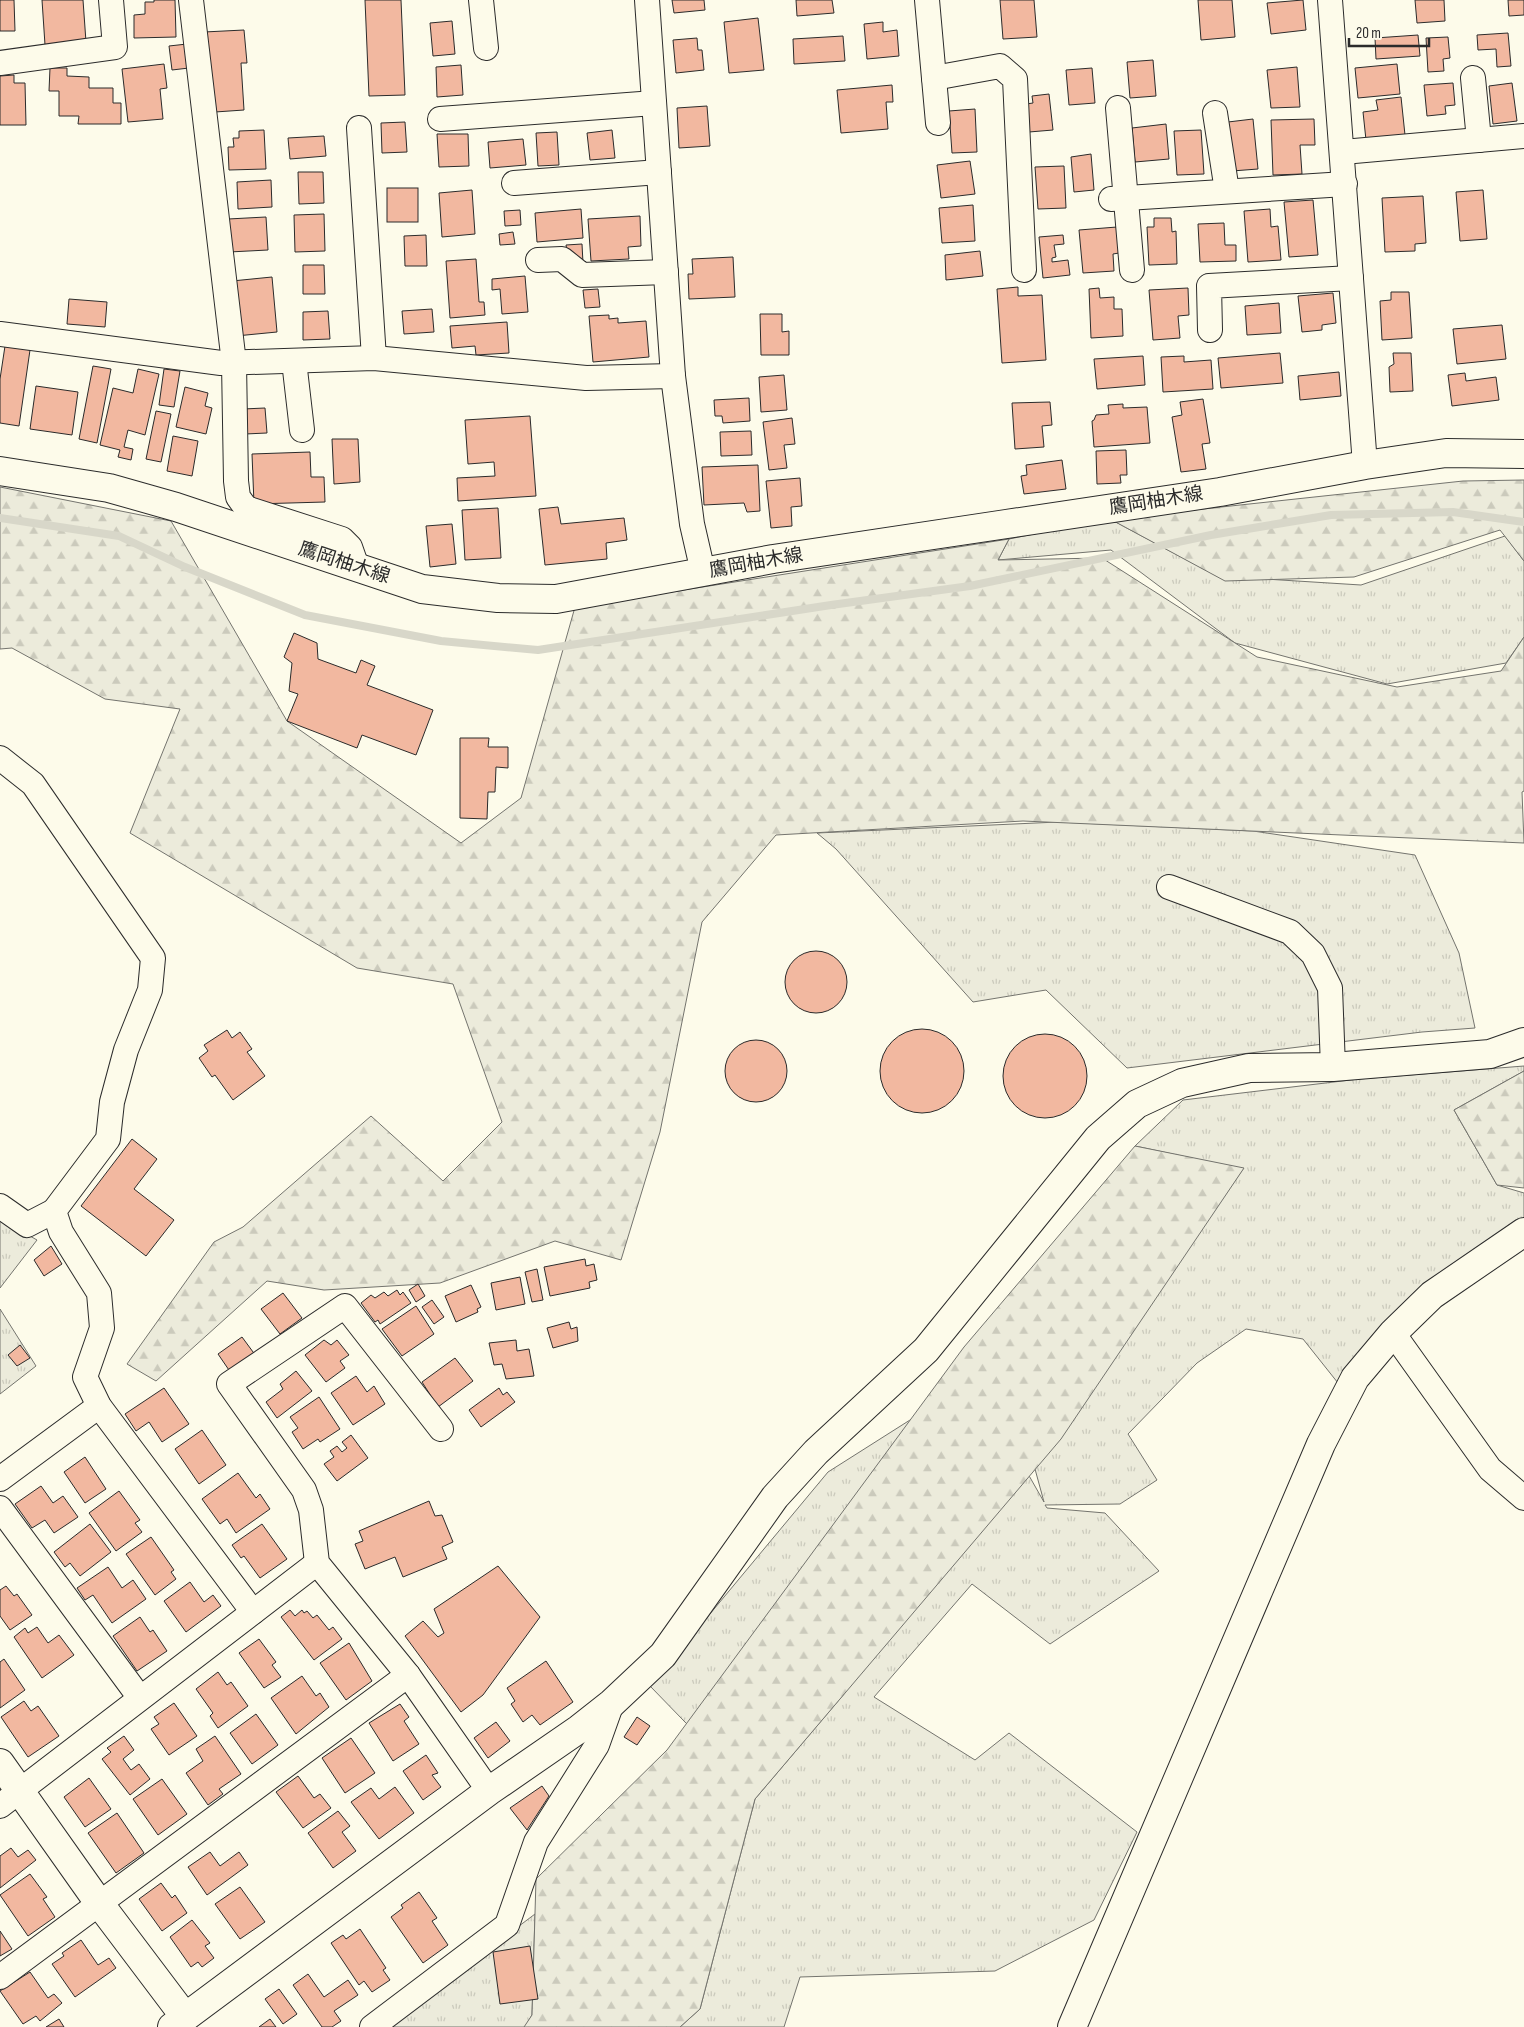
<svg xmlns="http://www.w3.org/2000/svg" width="1524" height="2027" viewBox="0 0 1524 2027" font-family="'Sofia Sans Condensed','Noto Sans JP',sans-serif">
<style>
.grass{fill:url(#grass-tufts);stroke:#74746e}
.forest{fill:url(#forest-firs);stroke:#74746e}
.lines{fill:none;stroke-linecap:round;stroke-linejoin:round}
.stream{stroke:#d8d7c9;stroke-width:8}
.building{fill:#f2b8a0;stroke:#2b2b2b}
.street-casing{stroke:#2b2b2b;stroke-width:26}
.secondary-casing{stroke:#2b2b2b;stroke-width:30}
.street{stroke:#fdfbea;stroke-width:24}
.secondary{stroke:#fdfbea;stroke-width:28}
.labels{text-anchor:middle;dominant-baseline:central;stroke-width:4;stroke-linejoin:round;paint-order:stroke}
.street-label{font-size:19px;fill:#2b2b2b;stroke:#fdfbea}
</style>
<defs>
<pattern id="grass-tufts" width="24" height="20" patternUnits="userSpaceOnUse" patternTransform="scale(1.25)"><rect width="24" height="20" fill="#ecebdb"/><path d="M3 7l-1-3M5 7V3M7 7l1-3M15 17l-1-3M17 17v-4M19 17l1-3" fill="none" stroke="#cbcabc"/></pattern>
<pattern id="forest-firs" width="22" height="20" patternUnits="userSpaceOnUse" patternTransform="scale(1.25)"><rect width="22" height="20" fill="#ecebdb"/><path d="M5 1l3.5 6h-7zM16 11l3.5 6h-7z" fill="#cbcabc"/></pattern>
</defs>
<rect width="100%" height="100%" fill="#fdfbea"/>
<!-- grass -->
<g class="grass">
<path d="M1110,519L1217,576L1361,585L1505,536L1524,561V637L1506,663L1387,684L1235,643L1111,550L998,560L1009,539Z"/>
<path d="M1058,822L1253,831L1415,855L1459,953L1475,1028L1422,1032L1127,1068L1046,990L973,1002L836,849L817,833Z"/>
<path d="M1524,1066V1071L1454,1110L1497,1185L1524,1193V1233L1338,1383L1303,1339L1246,1329L1197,1363L1128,1434L1157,1480L1120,1504L1045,1505L1047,1508L1105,1513L1159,1571L1050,1644L972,1584L874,1697L975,1760L1009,1733L1137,1832L1094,1920L995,1971L800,1977L784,2027H680L700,2009L755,1799L844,1694L751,1790L650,1686L828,1472L910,1420L999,1423L1044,1502L1035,1469L1243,1169L1135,1146L1183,1100L1359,1079Z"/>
<path d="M0,1219L37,1240L0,1288Z"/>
<path d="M0,1309L36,1366L0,1394Z"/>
<path d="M535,1914L532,2015L525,2027H385Z"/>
</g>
<!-- forest -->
<g class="forest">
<path d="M1524,480V561L1500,530L1354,577L1225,581L1110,519L1463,481Z"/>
<path d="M0,487L171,521L287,721L461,843L521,798L575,607L1009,539L998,560L1102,558L1257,657L1397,687L1501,671L1524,637V791L1522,792L1524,843L1023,821L776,835L702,922L660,1132L621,1260L555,1241L440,1283L324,1290L267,1281L156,1381L127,1364L214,1242L243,1227L371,1116L443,1181L502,1122L453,984L357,968L130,833L180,709L105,699L12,648L0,649Z"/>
<path d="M1524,1071V1188L1497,1185L1454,1110Z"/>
<path d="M1135,1146L1244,1168L1061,1439L755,1799L700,2009L680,2027H524L532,2015L536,1879L667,1750L964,1347Z"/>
</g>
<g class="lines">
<!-- stream -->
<path class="stream" d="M0,518L119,536L185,567L305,615L441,641L538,650L831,605L970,586L1211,535L1331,515L1453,512L1524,522"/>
</g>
<!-- building -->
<g class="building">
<path d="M0,0H14L15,31H0Z"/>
<path d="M42,0H83L86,42L45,45Z"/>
<path d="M154,0H175L176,37L134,38V15L145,14V2H154Z"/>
<path d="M365,0H401L405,95L369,96Z"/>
<path d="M672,0H704L705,10L674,13Z"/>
<path d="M796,0H832L834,13L797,16Z"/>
<path d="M1000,0H1034L1037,37L1003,39Z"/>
<path d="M1198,0H1232L1235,37L1201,40Z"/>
<path d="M1303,0L1306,30L1271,34L1267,3Z"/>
<path d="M1415,0H1444L1445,21L1417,23Z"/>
<path d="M1508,0H1524V15L1509,16Z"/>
<path d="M758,18L764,70L729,73L724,22Z"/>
<path d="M452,21L455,54L433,56L430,23Z"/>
<path d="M883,22V32L897,30L899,56L867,59L864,24Z"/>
<path d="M244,30L247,63H241L244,110L215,112L204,32Z"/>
<path d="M1508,33L1511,66L1497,67L1496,49L1478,50L1477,35Z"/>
<path d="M1418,35L1420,56L1376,59L1375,38Z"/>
<path d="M843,36L845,61L794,64L793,39Z"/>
<path d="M1448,37L1450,58L1443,59L1444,71L1428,72L1426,38Z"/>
<path d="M697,38L698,50H702L704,70L676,73L673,40Z"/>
<path d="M187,44L189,68L172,70L169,46Z"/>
<path d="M1153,60L1156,96L1130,98L1127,62Z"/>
<path d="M164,64L167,88L160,89L163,119L128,122L122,69Z"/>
<path d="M1397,64L1400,94L1358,98L1355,68Z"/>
<path d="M461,65L463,95L437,97L436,67Z"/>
<path d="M1297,67L1300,107L1271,108L1267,70Z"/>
<path d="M50,68H67V76L89,77V88H113V103H121V124H78L79,116H59V91H49Z"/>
<path d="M1092,68L1095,103L1069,105L1066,70Z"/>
<path d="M14,75V83H25L26,125H0V76Z"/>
<path d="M1453,83L1455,105L1445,106L1446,114L1427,116L1424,85Z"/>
<path d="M1512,83L1517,121L1493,124L1489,86Z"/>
<path d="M892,85L893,102H886L888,129L841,133L837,90Z"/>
<path d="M1049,94L1053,130L1029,132L1026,104L1033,103L1032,96Z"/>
<path d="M1401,97L1405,135L1366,140L1363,112L1378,110L1376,100Z"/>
<path d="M707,106L710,146L679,148L677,108Z"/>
<path d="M975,109L977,152L952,153L949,111Z"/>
<path d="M1253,119L1258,169L1232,171L1228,122Z"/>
<path d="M1314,119L1315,145H1300L1302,174L1273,175L1271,120Z"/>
<path d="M405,122L407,152L382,153L381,123Z"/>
<path d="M1166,124L1169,159L1135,162L1132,128Z"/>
<path d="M264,130L266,169L229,170L228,147H234L233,138H239V131Z"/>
<path d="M612,130L615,158L590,160L587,133Z"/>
<path d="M1201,130L1204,174L1177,175L1174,131Z"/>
<path d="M557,132L559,165L538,166L536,133Z"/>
<path d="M437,134H468L469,166L439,167Z"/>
<path d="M324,136L326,156L290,159L288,138Z"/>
<path d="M523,139L526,165L490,168L488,142Z"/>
<path d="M1091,154L1094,190L1074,192L1071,157Z"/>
<path d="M970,161L975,194L941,198L937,165Z"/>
<path d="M1064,166L1066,208L1038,209L1035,167Z"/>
<path d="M298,172H323L324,203L299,204Z"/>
<path d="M271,180L272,207L238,209L237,182Z"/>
<rect x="387" y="188" width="31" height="34"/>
<path d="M472,190L475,234L442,237L439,193Z"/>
<path d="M1483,190L1487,239L1460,241L1456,192Z"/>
<path d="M1423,196L1426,243L1415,244V251L1385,252L1382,198Z"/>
<path d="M1313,200L1318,255L1289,257L1284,202Z"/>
<path d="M973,205L975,241L942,243L939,208Z"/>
<path d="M581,209L583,238L537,242L535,213Z"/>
<path d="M1270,209L1271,227L1278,226L1281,260L1248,262L1244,211Z"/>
<path d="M520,210L521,225L505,226L504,211Z"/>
<path d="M324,214L325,251L295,252L294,215Z"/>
<path d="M640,216L641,246L628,247L629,259L591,261L588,219Z"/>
<path d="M266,217L268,250L229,252L228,219Z"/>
<path d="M1154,218H1171L1172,232L1176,231L1177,264L1149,265L1147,227H1154Z"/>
<path d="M1224,223L1225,245H1236V261L1200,262L1198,224Z"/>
<path d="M1117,227L1119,253L1113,254L1114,271L1083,273L1079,230Z"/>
<path d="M513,232L515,244L500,245L499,234Z"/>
<path d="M426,235L427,266H405L404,236Z"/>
<path d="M1063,235L1064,244L1054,245L1056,257L1052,258V262L1068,260L1070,275L1043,278L1039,237Z"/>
<path d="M582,244L583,263L567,251L566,245Z"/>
<path d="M980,251L983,276L946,280L945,255Z"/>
<path d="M733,257L735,297L689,299L688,274H693L692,259Z"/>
<path d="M476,259L479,302H484L485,315L450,318L446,261Z"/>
<path d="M303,265H324L325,294H303Z"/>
<path d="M525,276L528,312L502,314L500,289L492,290V279Z"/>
<path d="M272,277L277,332L236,336L232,281Z"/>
<path d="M1018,287V296L1042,295L1046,360L1002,363L997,289Z"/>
<path d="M1099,288L1100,298L1114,297V309H1122L1123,336L1091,338L1089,289Z"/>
<path d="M1188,288L1189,315L1178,316L1180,338L1153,340L1149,290Z"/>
<path d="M598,289L600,307L585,308L583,290Z"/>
<path d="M1391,292H1409L1412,338L1382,340L1380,301L1391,300Z"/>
<path d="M1333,293L1336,323L1322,325V330L1302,332L1298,296Z"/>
<path d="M69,299L107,302L105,327L67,324Z"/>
<path d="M1279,303L1281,333L1247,335L1245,306Z"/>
<path d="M432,309L434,332L404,334L402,311Z"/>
<path d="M328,311L330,339L303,340V312Z"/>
<path d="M760,314H782V332L789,331V355H761Z"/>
<path d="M609,315V319L618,318V323L646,321L649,357L593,362L589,316Z"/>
<path d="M507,322L509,353L476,355L475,346L452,348L450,326Z"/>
<path d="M1502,325L1506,359L1457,364L1453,329Z"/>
<path d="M5,346L30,350L19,426L0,423V379Z"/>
<path d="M1280,353L1283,383L1221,388L1218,358Z"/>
<path d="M1393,353H1411L1413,391L1390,392L1389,367L1394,364Z"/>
<path d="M1143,356L1145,385L1097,389L1094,359Z"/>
<path d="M1184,356V362L1211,360L1213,389L1163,392L1161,357Z"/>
<path d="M93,366L111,369L97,443L79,439Z"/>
<path d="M138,369L159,374L145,435L128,430L124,447L133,449L131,460L118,457L120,450L100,445L113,388L133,393Z"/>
<path d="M164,369L180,371L174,407L159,405Z"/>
<path d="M1339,372L1341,396L1300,400L1298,376Z"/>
<path d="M1465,373L1466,381L1496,377L1499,400L1452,406L1448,375Z"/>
<path d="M784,375L787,410L761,412L759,377Z"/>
<path d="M36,386L78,392L72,435L30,429Z"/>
<path d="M185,387L208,393L205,406L212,408L206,434L176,427Z"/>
<path d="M749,398L750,421L723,423L722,416H715L714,400Z"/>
<path d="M1203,399L1210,443L1202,444L1206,469L1181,472L1172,417L1182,415L1180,402Z"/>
<path d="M1050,402L1052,425L1042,426L1044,447L1015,449L1012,403Z"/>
<path d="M1123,404V408L1147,407L1150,443L1094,447L1092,421L1094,420L1096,415L1109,414L1108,405Z"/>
<path d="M265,408L267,433L245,434L243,409Z"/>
<path d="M156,411L171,414L161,462L146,459Z"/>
<path d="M530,416L536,496L458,501L457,478L495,476L494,462L468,464L465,420Z"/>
<path d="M792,418L795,444L784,445L787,468L769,470L763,422Z"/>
<path d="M751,431L752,455L721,456L720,432Z"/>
<path d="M173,436L198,441L192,476L167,471Z"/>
<path d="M332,439H358L360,482L334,484Z"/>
<path d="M1126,450L1127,475H1120L1121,483L1097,484L1096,451Z"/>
<path d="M310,452L311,477H324L325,502L254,504L252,454Z"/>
<path d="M1062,460L1066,489L1024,494L1021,476L1027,475L1026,465Z"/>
<path d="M758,465L760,511L747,512L744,503L704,505L702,467Z"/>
<path d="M800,478L802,506L791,507L792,526L771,528L766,481Z"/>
<path d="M558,507L561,524L624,518L627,540L606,543L607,559L545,565L539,509Z"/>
<path d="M498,508L501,558L465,560L462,510Z"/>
<path d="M452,524L456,564L430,567L426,526Z"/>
<path d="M294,633L317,643L318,659L356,673L361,660L375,666L367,685L433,710L416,755L362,735L357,748L287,721L298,694L289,691L292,663L284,657Z"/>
<path d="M460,738H489L488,747H508V768L496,767L495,792H488L487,819L460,818Z"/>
<circle cx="816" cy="982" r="31"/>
<circle cx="922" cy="1071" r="42"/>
<path d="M227,1030L232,1038L240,1032L252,1049L247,1052L265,1076L233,1100L215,1075L212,1077L199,1058L208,1051L204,1045Z"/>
<circle cx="1045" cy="1076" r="42"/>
<circle cx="756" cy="1071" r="31"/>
<path d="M132,1139L157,1159L134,1189L174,1220L146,1256L81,1206Z"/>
<path d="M51,1246L62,1264L44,1276L34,1260Z"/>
<path d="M585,1259L586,1266L594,1264L597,1280L589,1282L590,1288L550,1296L544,1267Z"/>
<path d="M537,1269L543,1300L532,1302L525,1272Z"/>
<path d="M520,1277L525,1304L496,1310L491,1283Z"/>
<path d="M418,1284L425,1296L416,1302L409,1290Z"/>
<path d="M471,1285L481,1307L477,1309L478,1312L456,1322L445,1296Z"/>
<path d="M397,1290L400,1295L403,1292L411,1303L380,1324L378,1320L375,1322L361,1303L371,1295L375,1298L384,1292L388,1296Z"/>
<path d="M283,1293L302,1318L280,1334L261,1309Z"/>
<path d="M432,1300L444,1317L434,1324L422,1307Z"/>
<path d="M416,1306L434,1334L402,1356L382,1329Z"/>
<path d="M569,1322L571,1329L577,1327L578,1341L553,1348L547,1328Z"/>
<path d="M242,1337L256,1356L231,1373L218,1354Z"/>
<path d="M324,1340L331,1345L337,1340L349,1355L340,1361L345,1368L326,1382L305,1355Z"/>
<path d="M516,1340L517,1351L529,1349L534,1376L506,1379L502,1364L494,1365L489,1343Z"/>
<path d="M20,1345L30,1358L17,1366L8,1355Z"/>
<path d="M455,1358L473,1381L438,1407L422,1382Z"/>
<path d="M296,1371L312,1391L277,1418L266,1402L283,1389L280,1384Z"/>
<path d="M356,1376L367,1392L374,1386L385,1404L353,1425L331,1393Z"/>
<path d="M164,1388L189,1424L162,1442L149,1422L136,1431L125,1414Z"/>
<path d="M499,1388L503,1395L507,1392L515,1402L481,1427L469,1410Z"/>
<path d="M319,1397L340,1429L320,1442L318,1439L303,1449L292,1432L298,1428L290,1417Z"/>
<path d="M202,1430L226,1465L199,1484L175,1449Z"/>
<path d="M351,1435L368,1458L337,1481L324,1464L334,1457L330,1451L337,1446L342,1452L347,1448L342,1442Z"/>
<path d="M85,1457L106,1489L85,1503L64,1472Z"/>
<path d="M238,1473L256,1498L260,1494L270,1509L236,1533L227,1519L220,1524L202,1499Z"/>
<path d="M41,1486L53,1503L63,1496L78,1517L54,1533L45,1520L32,1528L15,1504Z"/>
<path d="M119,1491L140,1520L135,1523L142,1532L116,1551L89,1513Z"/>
<path d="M429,1501L435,1516L442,1515L453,1542L442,1547L447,1559L403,1577L395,1557L365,1569L355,1544L363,1541L359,1531Z"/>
<path d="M90,1524L111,1552L80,1576L70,1563L65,1567L54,1552Z"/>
<path d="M262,1524L287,1559L260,1578L244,1556L241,1558L232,1545Z"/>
<path d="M151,1537L174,1570L171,1572L176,1579L155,1595L126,1554Z"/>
<path d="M498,1566L540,1617L483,1695L461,1712L405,1636L423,1621L438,1637L444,1633L434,1609Z"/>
<path d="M108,1567L122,1588L133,1580L146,1599L112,1623L93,1595L85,1600L77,1588Z"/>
<path d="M190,1582L204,1602L213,1595L221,1606L186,1632L164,1601Z"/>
<path d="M6,1586L14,1596L17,1594L32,1615L10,1630L0,1616V1590Z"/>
<path d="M290,1610L295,1616L302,1610L304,1613L307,1611L313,1618L317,1615L329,1630L333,1627L342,1639L314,1660L281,1617Z"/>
<path d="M140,1617L150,1632L153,1630L167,1651L137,1671L113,1636Z"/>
<path d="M37,1627L48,1643L59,1635L74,1655L42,1678L14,1637L25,1628L28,1633Z"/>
<path d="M259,1639L276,1662L272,1665L281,1677L264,1688L239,1653Z"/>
<path d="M349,1643L372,1681L346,1700L320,1663Z"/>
<path d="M4,1659L25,1690L0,1708V1662Z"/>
<path d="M546,1661L573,1702L540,1725L532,1715L523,1722L511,1704L515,1701L507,1688Z"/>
<path d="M218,1672L227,1685L231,1682L248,1706L218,1728L210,1716L213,1713L196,1689Z"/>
<path d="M302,1676L316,1696L320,1693L329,1707L296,1734L271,1698Z"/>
<path d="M24,1701L31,1711L38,1706L59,1736L28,1757L1,1717Z"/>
<path d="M174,1703L197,1736L169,1755L151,1729L159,1724L154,1717Z"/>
<path d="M400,1704L409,1717L404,1721L419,1744L393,1761L369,1723Z"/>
<path d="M256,1714L278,1745L252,1764L230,1733Z"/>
<path d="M637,1717L650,1726L637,1745L624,1737Z"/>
<path d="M496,1722L510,1741L488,1758L474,1738Z"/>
<path d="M124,1736L134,1750L123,1759L131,1770L139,1764L150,1779L130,1795L102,1759L111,1752L107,1748Z"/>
<path d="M215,1736L241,1774L219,1789L223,1794L208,1805L186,1773L203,1761L196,1749Z"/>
<path d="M351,1738L375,1773L345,1793L322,1758Z"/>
<path d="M426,1755L438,1773L432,1775L441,1787L423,1800L403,1771Z"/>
<path d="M298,1776L314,1798L320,1794L331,1808L303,1828L276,1792Z"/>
<path d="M89,1778L111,1809L85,1827L64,1797Z"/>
<path d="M162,1779L187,1814L158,1835L133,1799Z"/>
<path d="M542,1786L549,1796L527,1830L510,1808Z"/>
<path d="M395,1787L414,1813L379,1839L351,1802L371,1788L379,1799Z"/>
<path d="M338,1811L350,1826L342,1832L356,1851L333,1868L308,1833Z"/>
<path d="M117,1813L144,1853L116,1873L88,1833Z"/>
<path d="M11,1848L18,1857L28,1850L36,1860L0,1888V1856Z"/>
<path d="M210,1852L220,1866L239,1852L248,1865L207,1895L188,1867Z"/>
<path d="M30,1874L47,1897L43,1899L55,1917L28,1936L0,1895Z"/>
<path d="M161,1883L172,1898L175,1895L187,1913L162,1931L139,1899Z"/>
<path d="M240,1887L265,1922L240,1939L215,1904Z"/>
<path d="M419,1892L437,1918L432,1921L448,1945L423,1963L391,1917L403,1908L401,1905Z"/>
<path d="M192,1920L210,1943L205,1946L214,1958L202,1967L198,1962L191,1967L170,1937Z"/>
<path d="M360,1929L386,1968L383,1970L390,1980L372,1992L364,1981L359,1985L331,1943L343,1935L346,1939Z"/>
<path d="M0,1931L12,1949L0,1956Z"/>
<path d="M81,1940L98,1965L109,1958L116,1968L75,1997L52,1964L64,1956L62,1953Z"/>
<path d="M530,1946L538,1999L500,2004L493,1952Z"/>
<path d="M30,1972L48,1998L54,1994L62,2003L40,2021L36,2016L23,2024L0,1991Z"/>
<path d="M308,1974L324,1997L348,1980L358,1995L334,2011L341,2021L332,2027H322L293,1985Z"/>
<path d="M279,1989L297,2014L283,2024L265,1999Z"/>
<path d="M59,2019L64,2027H46Z"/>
<path d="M270,2019L276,2027H259Z"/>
</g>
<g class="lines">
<!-- street casing -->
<g class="street-casing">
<g id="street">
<path d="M191,0L234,363L236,481L238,497L246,508L342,539L350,547L357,567"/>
<path d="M481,0L486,48"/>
<path d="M647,0L673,376L692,524L703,572"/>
<path d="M927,0L938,123"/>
<path d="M1330,0L1365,465"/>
<path d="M0,63L115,47L111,0"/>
<path d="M934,78L1000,66L1015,79L1024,270"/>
<path d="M1473,78L1479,140"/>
<path d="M1118,108L1132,270"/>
<path d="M1215,113L1227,191"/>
<path d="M440,119L654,103"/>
<path d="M359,128L374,358"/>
<path d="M1343,152L1524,136"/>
<path d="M514,183L659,172"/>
<path d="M1111,199L1345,184"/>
<path d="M538,260L562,259L582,275L666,272"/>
<path d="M1210,330L1209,286L1351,278"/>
<path d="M0,334L221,363L374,358L586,378L673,376"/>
<path d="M294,361L302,430"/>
<path d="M0,758L33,784L153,958L150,990L126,1050L112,1102L108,1139L54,1211L61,1232L99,1293L102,1328L85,1377L99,1406L253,1612"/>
<path d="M1169,887L1290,932L1313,954L1330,988L1333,1067"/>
<path d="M0,1206L27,1225L54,1211"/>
<path d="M1393,1333L1490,1469L1524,1498"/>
<path d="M441,1429L345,1306L229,1384L304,1490L311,1510L317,1563L408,1675L489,1791"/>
<path d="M0,1479L99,1406"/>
<path d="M0,1508L140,1698"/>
<path d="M0,1806L317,1563"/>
<path d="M0,1977L408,1675"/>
<path d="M372,2027L507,1925L536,1842L597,1745L612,1703"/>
</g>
</g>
<!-- secondary casing -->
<g class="secondary-casing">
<g id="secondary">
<path d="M0,471L109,488L176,507L422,589L498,598L556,599L773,559L1220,492L1365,465L1446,453L1524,454"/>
<path d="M0,1763L99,1903L185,2017"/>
<path d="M172,2027L489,1791L579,1729L612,1703L663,1655L775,1497L816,1452L926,1350L1098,1138L1137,1104L1182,1083L1249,1068L1333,1067L1490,1054L1524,1042"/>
<path d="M1072,2027L1321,1444L1355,1378L1393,1333L1432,1295L1524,1232"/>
</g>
</g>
<!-- street -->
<use href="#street" class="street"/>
<!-- secondary -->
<use href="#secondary" class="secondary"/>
</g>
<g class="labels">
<!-- street labels -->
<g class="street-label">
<text transform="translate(1156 501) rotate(-9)">鷹岡柚木線</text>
<text transform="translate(344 563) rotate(18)">鷹岡柚木線</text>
<text transform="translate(756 563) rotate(-10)">鷹岡柚木線</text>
</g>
</g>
<!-- scale -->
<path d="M1349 38v8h80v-8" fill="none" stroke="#2b2b2b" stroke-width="2.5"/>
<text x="1356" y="38" font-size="15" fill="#2b2b2b" stroke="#fdfbea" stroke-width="4" paint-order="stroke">20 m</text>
</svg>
